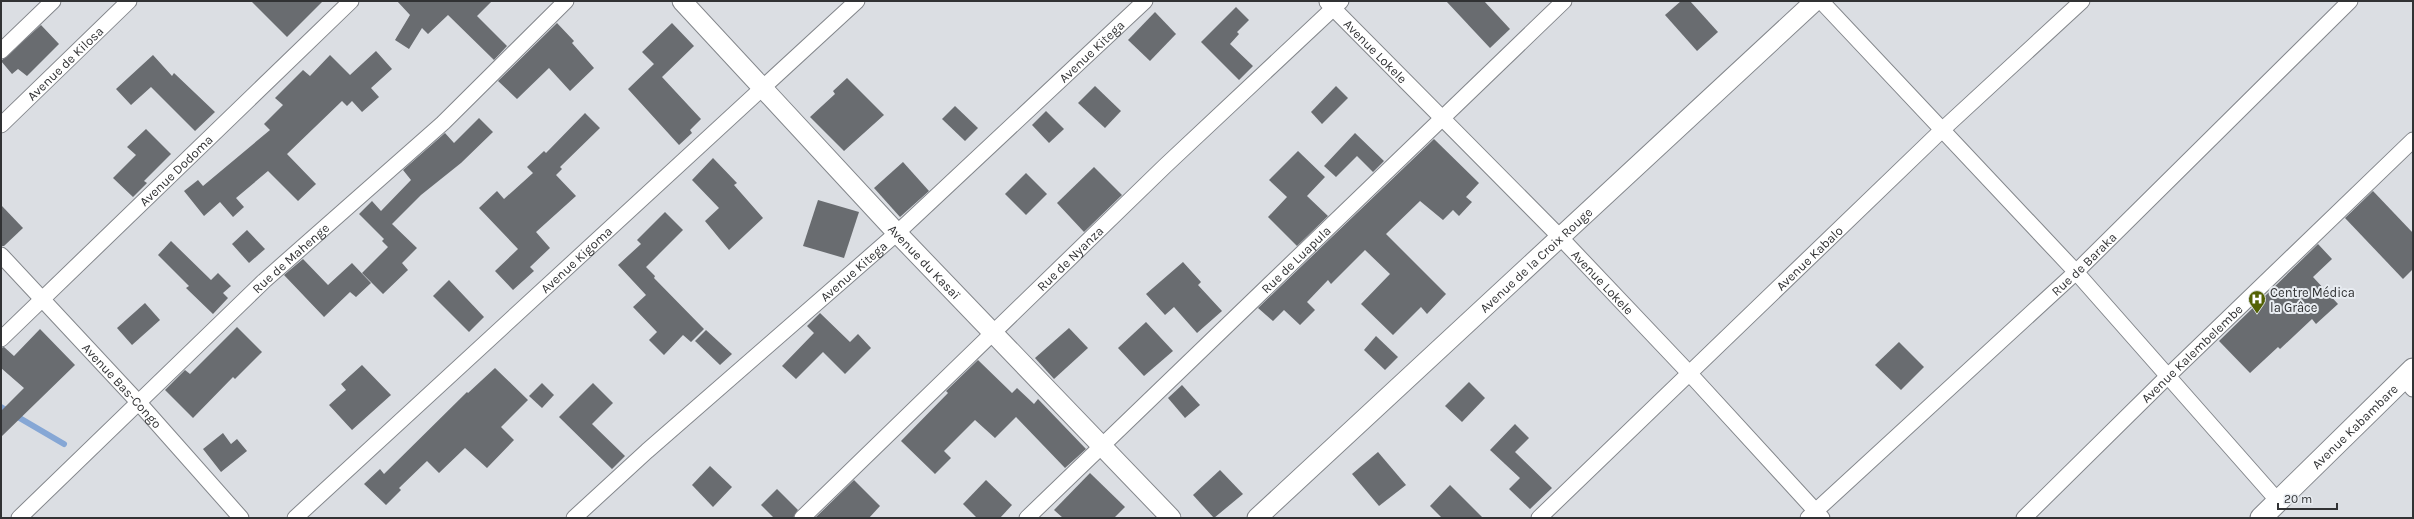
<svg xmlns="http://www.w3.org/2000/svg" width="2414" height="519" viewBox="0 0 2414 519" font-family="Karla,sans-serif">
<style>
.lines{fill:none;stroke-linecap:round;stroke-linejoin:round}
.stream{stroke:#86a7d5;stroke-width:6}
.building{fill:#696c70}
.minor-casing{stroke:#83868b;stroke-width:17}
.tertiary-casing{stroke:#83868b;stroke-width:21}
.secondary-casing{stroke:#83868b;stroke-width:23}
.minor{stroke:#fff;stroke-width:15}
.tertiary{stroke:#fff;stroke-width:19}
.secondary{stroke:#fff;stroke-width:21}
.labels{text-anchor:middle;dominant-baseline:central;stroke-width:4;stroke-linejoin:round;paint-order:stroke}
.street-label{font-size:13px;fill:#313234;stroke:#e8ecf1}
.poi-label{font-size:13px;fill:#313234;stroke:#e8ecf1;text-anchor:start}
</style>
<rect width="100%" height="100%" fill="#dbdee3"/>
<g class="lines">
<!-- stream -->
<path class="stream" d="M1,407L64,444"/>
</g>
<!-- building -->
<g class="building">
<path d="M251,1H323L287,37Z"/>
<path d="M397,1H492L477,16L507,46L494,60L448,15L428,34L422,28L409,49L395,40L410,15Z"/>
<path d="M1446,1H1484L1510,29L1490,48Z"/>
<path d="M1681,1H1690L1718,32L1697,51L1665,15Z"/>
<path d="M1236,7L1249,20L1237,32L1239,34L1230,44L1253,66L1239,80L1201,42Z"/>
<path d="M1155,12L1176,34L1150,61L1128,40Z"/>
<path d="M557,23L574,41L572,43L594,68L570,91L549,68L517,99L498,81Z"/>
<path d="M672,23L694,46L662,77L701,119L690,130L692,133L679,145L628,89L654,64L642,52Z"/>
<path d="M41,25L59,44L27,76L18,69L12,74L1,61Z"/>
<path d="M376,51L392,69L371,88L379,97L362,112L352,101L347,106L342,101L287,154L316,184L298,201L268,171L236,198L244,207L233,217L220,202L204,216L184,191L198,180L203,186L270,130L264,124L283,105L275,98L303,70L310,76L330,55L350,75Z"/>
<path d="M153,55L172,76L174,73L215,112L195,131L151,87L131,105L116,89Z"/>
<path d="M847,78L884,115L844,151L810,117L835,94L833,91Z"/>
<path d="M1095,86L1121,111L1105,128L1078,103Z"/>
<path d="M1336,86L1348,98L1322,124L1311,112Z"/>
<path d="M955,106L978,128L965,141L942,119Z"/>
<path d="M1046,111L1064,129L1049,143L1032,125Z"/>
<path d="M585,113L600,128L560,167L562,169L556,175L576,196L536,232L550,248L530,267L534,271L513,290L495,271L518,249L479,208L497,191L504,199L533,173L527,167L544,151L546,153Z"/>
<path d="M479,118L493,132L461,163L421,195L392,224L417,248L402,263L408,270L383,294L362,273L388,247L382,241L384,239L359,214L372,201L381,211L411,180L403,170L445,133L454,143Z"/>
<path d="M146,129L171,154L144,181L147,183L133,197L113,178L136,155L127,147Z"/>
<path d="M1355,133L1384,161L1373,172L1357,156L1336,177L1324,166Z"/>
<path d="M1434,139L1479,183L1466,197L1472,202L1459,216L1453,210L1443,220L1420,201L1386,234L1446,294L1427,314L1421,307L1393,335L1361,304L1390,274L1365,250L1331,284L1328,280L1307,302L1315,310L1300,325L1284,310L1273,321L1258,308Z"/>
<path d="M1298,151L1325,177L1307,196L1328,216L1297,246L1268,217L1287,197L1269,180Z"/>
<path d="M713,158L737,183L734,185L763,218L729,250L705,221L719,208L692,180Z"/>
<path d="M903,162L929,191L900,217L874,188Z"/>
<path d="M1094,167L1122,195L1084,232L1057,203Z"/>
<path d="M1026,173L1047,194L1026,215L1005,194Z"/>
<path d="M2373,191L2413,233V269L2403,279L2345,218Z"/>
<path d="M818,200L859,212L844,258L803,246Z"/>
<path d="M1,205L23,228L4,246H1Z"/>
<path d="M665,212L683,230L646,267L655,276L654,278L704,329L691,342L683,335L664,355L649,340L657,332L633,307L646,295L618,265L641,244L637,240Z"/>
<path d="M247,230L265,249L249,263L232,244Z"/>
<path d="M171,241L211,280L218,273L231,286L223,293L228,298L213,314L186,288L189,286L158,255Z"/>
<path d="M2318,244L2332,259L2313,277L2338,304L2316,324L2312,319L2280,349L2278,347L2250,373L2219,341Z"/>
<path d="M303,259L328,285L352,263L371,283L356,297L350,292L324,317L284,275Z"/>
<path d="M1183,262L1201,282L1198,285L1222,311L1197,333L1174,307L1165,315L1146,294Z"/>
<path d="M449,280L484,317L469,332L433,296Z"/>
<path d="M145,303L160,320L132,345L117,328Z"/>
<path d="M820,313L850,342L858,334L871,348L845,374L823,352L796,379L782,366L814,333L807,326Z"/>
<path d="M1146,322L1173,351L1144,376L1118,348Z"/>
<path d="M237,327L262,352L235,379L233,377L193,418L165,390L185,370L190,374Z"/>
<path d="M1069,328L1088,348L1054,379L1035,358Z"/>
<path d="M40,329L75,365L1,437V411L24,388L1,368V348L4,347L14,356Z"/>
<path d="M706,330L732,354L720,365L695,341Z"/>
<path d="M1376,336L1398,357L1385,370L1364,350Z"/>
<path d="M1899,342L1924,367L1901,390L1875,365Z"/>
<path d="M978,360L1012,393L1017,388L1034,404L1038,399L1086,449L1065,468L1016,417L995,438L975,420L944,451L951,458L935,474L901,441L948,393L946,391Z"/>
<path d="M362,365L391,395L352,430L329,405L346,390L341,384Z"/>
<path d="M495,368L528,400L501,427L514,440L487,468L465,448L439,473L427,461L399,488L401,490L386,505L364,484L380,469L384,474L467,392L468,393Z"/>
<path d="M1469,382L1485,398L1462,422L1445,406Z"/>
<path d="M542,383L554,395L542,408L529,396Z"/>
<path d="M593,383L613,403L592,424L625,456L612,469L559,417Z"/>
<path d="M1182,385L1200,405L1185,418L1168,398Z"/>
<path d="M1515,424L1529,438L1515,452L1552,488L1530,509L1509,489L1520,478L1490,450Z"/>
<path d="M223,433L231,444L237,439L247,451L221,472L203,449Z"/>
<path d="M1378,452L1406,485L1379,506L1352,474Z"/>
<path d="M710,466L732,487L713,507L692,485Z"/>
<path d="M1220,470L1243,494L1214,518L1193,495Z"/>
<path d="M1090,473L1125,507L1114,518H1063L1054,510Z"/>
<path d="M854,480L880,506L869,518H815Z"/>
<path d="M986,480L1012,505L1000,518H977L963,504Z"/>
<path d="M1450,485L1483,518H1442L1430,506Z"/>
<path d="M777,489L798,510L793,518H774L761,505Z"/>
</g>
<g class="lines">
<!-- minor casing -->
<g class="minor-casing">
<g id="minor">
<path d="M1821,1L2076,272L2278,501"/>
<path id="s1" d="M1327,2L1560,237L1690,374L1822,518"/>
<path d="M1,51L53,1"/>
<path id="s2" d="M1,125L129,1"/>
<path id="s3" d="M1,255L139,403L241,518"/>
<path id="s4" d="M1,339L351,1"/>
<path d="M2404,378L2413,389"/>
<path id="s5" d="M19,518L264,281L443,123L566,1"/>
<path id="s6" d="M295,518L857,1"/>
<path id="s7" d="M574,518L647,451L897,233L1145,1"/>
<path id="s8" d="M802,518L1165,166L1341,1"/>
<path id="s9" d="M1027,518L1564,1"/>
<path id="s10" d="M1539,518L1942,130L2082,1"/>
<path id="s11" d="M1808,518L2076,272L2350,1"/>
<path id="s12" d="M2024,518L2169,375L2413,140"/>
</g>
</g>
<!-- tertiary casing -->
<g class="tertiary-casing">
<g id="tertiary">
<path id="s13" d="M682,1L897,233L1171,518"/>
<path id="s14" d="M1257,518L1815,1"/>
</g>
</g>
<!-- secondary casing -->
<g class="secondary-casing">
<g id="secondary">
<path id="s15" d="M2261,518L2413,369"/>
</g>
</g>
<!-- minor -->
<use href="#minor" class="minor"/>
<!-- tertiary -->
<use href="#tertiary" class="tertiary"/>
<!-- secondary -->
<use href="#secondary" class="secondary"/>
</g>
<!-- icons -->
<defs>
<g id="hospital-pin" transform="scale(0.9)"><path d="M0 17L-7.5 6A9.5 9.5 0 1 1 7.5 6Z" fill="#536104" stroke="#e8ecf1"/><path d="M-5-5h3v3.5h4V-5h3V5h-3V1.5h-4V5h-3Z" fill="#fff"/></g>
</defs>
<g fill-rule="evenodd">
<use href="#hospital-pin" x="2257" y="299"/>
</g>
<g class="labels">
<!-- street labels -->
<g class="street-label">
<text stroke="none"><textPath href="#s7" startOffset="697">Avenue Kitega</textPath></text>
<text stroke="none"><textPath href="#s1" startOffset="69">Avenue Lokele</textPath></text>
<text stroke="none"><textPath href="#s2" startOffset="89">Avenue de Kilosa</textPath></text>
<text stroke="none"><textPath href="#s4" startOffset="243">Avenue Dodoma</textPath></text>
<text stroke="none"><textPath href="#s5" startOffset="376">Rue de Mahenge</textPath></text>
<text stroke="none"><textPath href="#s8" startOffset="373">Rue de Nyanza</textPath></text>
<text stroke="none"><textPath href="#s6" startOffset="382">Avenue Kigoma</textPath></text>
<text stroke="none"><textPath href="#s9" startOffset="373">Rue de Luapula</textPath></text>
<text stroke="none"><textPath href="#s14" startOffset="380">Avenue de la Croix Rouge</textPath></text>
<text stroke="none"><textPath href="#s10" startOffset="375">Avenue Kabalo</textPath></text>
<text stroke="none"><textPath href="#s13" startOffset="356">Avenue du Kasaï</textPath></text>
<text stroke="none"><textPath href="#s11" startOffset="375">Rue de Baraka</textPath></text>
<text stroke="none"><textPath href="#s7" startOffset="373">Avenue Kitega</textPath></text>
<text stroke="none"><textPath href="#s1" startOffset="393">Avenue Lokele</textPath></text>
<text stroke="none"><textPath href="#s12" startOffset="235">Avenue Kalembelembe</textPath></text>
<text stroke="none"><textPath href="#s3" startOffset="178">Avenue Bas-Congo</textPath></text>
<text stroke="none"><textPath href="#s15" startOffset="131">Avenue Kabambare</textPath></text>
</g>
<!-- poi labels -->
<g class="poi-label">
<text x="2270" y="292">Centre Médica<tspan x="2270" dy="15">la Grâce</tspan></text>
</g>
</g>
<!-- border -->
<rect width="2414" height="519" fill="none" stroke="#313234" stroke-width="4"/>
<!-- scale -->
<path d="M2278 503v6h59v-6" fill="none" stroke="#313234" stroke-width="2"/>
<text x="2284" y="503" font-size="12" fill="#313234" stroke="#e8ecf1" stroke-width="3" paint-order="stroke">20 m</text>
</svg>
